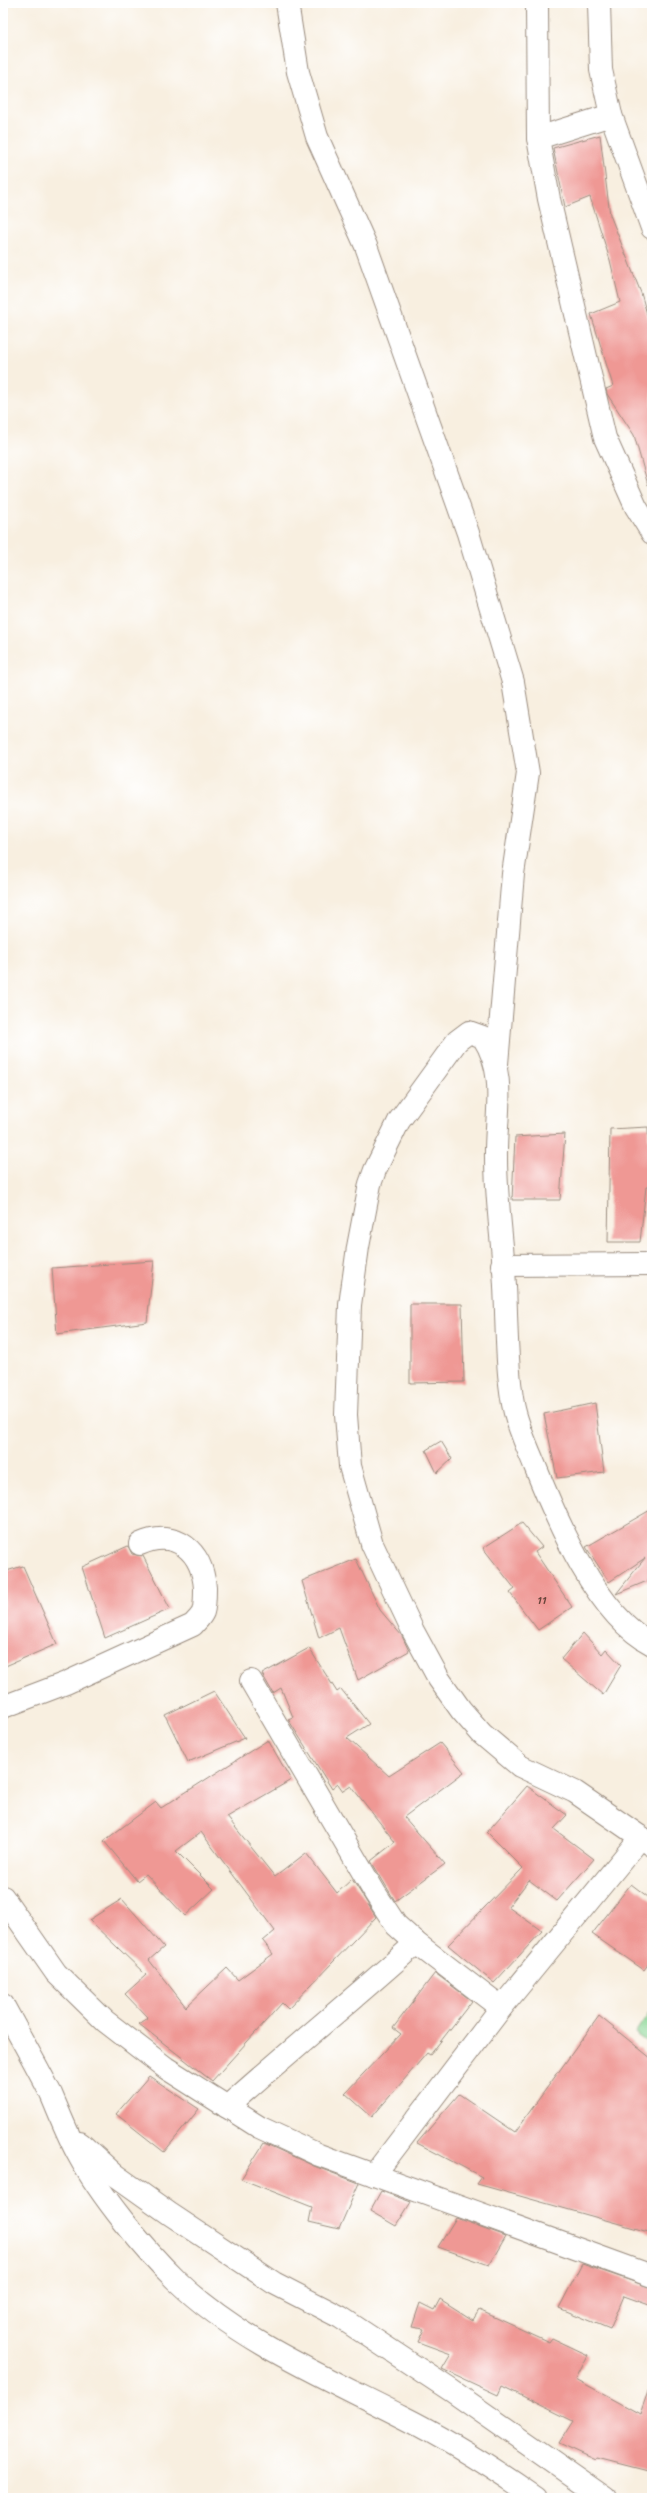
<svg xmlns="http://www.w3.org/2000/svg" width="655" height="2501" viewBox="0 0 655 2501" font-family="Sriracha,sans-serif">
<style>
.green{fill:#89d694;stroke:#628059}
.building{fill:#ef9894}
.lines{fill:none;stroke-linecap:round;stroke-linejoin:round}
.minor-casing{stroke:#9a8c7f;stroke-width:24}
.minor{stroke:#fff;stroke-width:22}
.labels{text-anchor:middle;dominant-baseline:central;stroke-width:3;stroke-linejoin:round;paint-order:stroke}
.number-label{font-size:11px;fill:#68463c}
</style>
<rect width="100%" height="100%" fill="#fff"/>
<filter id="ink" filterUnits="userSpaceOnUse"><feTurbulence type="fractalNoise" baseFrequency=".025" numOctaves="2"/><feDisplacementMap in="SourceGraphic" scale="8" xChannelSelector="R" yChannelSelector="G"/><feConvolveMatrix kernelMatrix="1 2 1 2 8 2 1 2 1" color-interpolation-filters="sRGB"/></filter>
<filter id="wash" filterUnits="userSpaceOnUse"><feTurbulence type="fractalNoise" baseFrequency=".012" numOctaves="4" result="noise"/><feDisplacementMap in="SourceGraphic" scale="16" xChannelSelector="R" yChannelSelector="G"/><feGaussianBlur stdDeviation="0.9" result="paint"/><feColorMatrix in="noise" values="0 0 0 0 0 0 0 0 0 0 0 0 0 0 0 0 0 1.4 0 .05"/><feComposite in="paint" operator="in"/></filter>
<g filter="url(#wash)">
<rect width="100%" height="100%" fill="#f8efe0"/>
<!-- green -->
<path class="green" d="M652,2008V2045L635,2033Z"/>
<g id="blocks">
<!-- building -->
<g class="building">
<path d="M600,135L610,215L641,293L652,332V484L648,485L634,435L607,394L606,389L613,386L591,314L620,302L610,260L590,197L565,207L553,148Z"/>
<path d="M648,1127L649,1157H652V1187H646L640,1242H608L610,1129Z"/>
<path d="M565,1134L560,1200H512L515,1137Z"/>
<path d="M154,1261L147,1322L57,1334L52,1268Z"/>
<path d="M410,1304H462L464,1382L410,1383Z"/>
<path d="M595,1403L604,1472L557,1478L544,1414Z"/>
<path d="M441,1441L452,1459L437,1473L426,1450Z"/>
<path d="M652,1509V1579L616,1594L645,1558L609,1582L586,1547Z"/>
<path d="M522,1523L542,1547L535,1552L572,1607L538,1630L510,1593L515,1589L483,1548Z"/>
<path d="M128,1546L132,1554L143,1556L170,1609L105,1638L82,1567Z"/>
<path d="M356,1559L380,1610L402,1636L409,1651L358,1680L339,1628L319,1638L302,1581Z"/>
<path d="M23,1566L57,1644L3,1667V1572Z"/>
<path d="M583,1633L602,1654L606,1649L621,1665L603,1695L561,1659Z"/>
<path d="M309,1648L337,1692L341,1689L369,1724L347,1738L389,1776L440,1743L464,1772L404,1817L445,1864L395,1901L371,1861L395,1842L351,1786L343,1791L338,1784L332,1789L288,1719L293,1717L281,1688L273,1693L262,1674Z"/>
<path d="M214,1691L245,1738L188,1762L165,1715Z"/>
<path d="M268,1740L291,1780L227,1817L275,1877L306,1853L337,1893L352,1879L376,1917L288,2009L282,2003L212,2081L139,2024L148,2018L125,1994L146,1975L89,1920L122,1899L164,1947L149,1960L186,2007L227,1968L238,1980L273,1954L263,1941L275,1931L201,1832L176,1851L214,1889L185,1916L146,1874L137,1881L104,1841L156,1802L161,1808Z"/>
<path d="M527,1786L567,1815L554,1829L594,1859L557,1901L529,1880L508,1907L542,1931L494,1983L448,1945L523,1868L487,1832Z"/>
<path d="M631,1884L652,1900V1959L644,1970L592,1934Z"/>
<path d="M435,1973L472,2001L430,2055L427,2053L372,2117L345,2093L401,2034L393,2028Z"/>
<path d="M599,2016L652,2059V2233L477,2184L482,2177L417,2143L459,2094L515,2132Z"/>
<path d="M149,2076L199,2109L164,2152L116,2114Z"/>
<path d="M264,2143L314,2166L359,2183L339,2229L309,2222L312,2207L241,2179Z"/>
<path d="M381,2191L411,2202L396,2226L370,2211Z"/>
<path d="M456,2218L506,2236L489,2265L438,2247Z"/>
<path d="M582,2264L652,2288V2306L624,2296L610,2329L559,2308Z"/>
<path d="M440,2299L473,2320L479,2310L549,2342L552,2338L588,2355L576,2379L640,2414L650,2386H652V2472L597,2458L596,2460L559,2443L573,2421L502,2386L498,2395L442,2369L451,2354L418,2342L424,2329L412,2327L420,2303L434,2310Z"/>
</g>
</g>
</g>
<g filter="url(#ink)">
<use href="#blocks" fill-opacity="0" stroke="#9a8c7f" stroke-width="1"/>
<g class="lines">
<!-- minor casing -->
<g class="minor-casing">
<g id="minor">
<path d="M287,3L298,72L317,137L366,246L468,533L513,682L528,773L513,874L497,1064"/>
<path d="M537,3L538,138L549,199L605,438L636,507L652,533"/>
<path d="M599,3L601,70L611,115L652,228"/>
<path d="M538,138L611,115"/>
<path d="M502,1265L652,1264"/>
<path d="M652,1644C597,1616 557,1521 535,1466C527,1446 517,1426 513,1404C506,1365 507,1325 505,1286C503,1244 496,1201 496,1158C495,1115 508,1076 483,1037L469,1032L457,1041L399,1121L375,1170L370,1184L358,1247L350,1305L346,1415L350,1466L372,1544L413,1631L439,1679L461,1710L482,1734L520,1766L575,1792L652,1845"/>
<path d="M251,1681L375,1893L396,1925L416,1943L501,2008"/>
<path d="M3,1707L66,1683L193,1625C196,1621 201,1617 203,1612C205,1606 205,1595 205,1588C202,1551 176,1528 140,1544"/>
<path d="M3,1897L56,1973L105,2021L166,2068L259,2127L319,2155L652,2276"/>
<path d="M3,2005C19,2035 36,2064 51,2094C60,2115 68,2136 79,2156C100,2195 144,2249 176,2280C239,2341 325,2377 401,2416C449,2440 493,2468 536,2498"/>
<path d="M227,2107C289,2051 354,1999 416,1943"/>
<path d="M80,2143L115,2175L170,2214L274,2283L340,2317L452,2391L605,2498"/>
<path d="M374,2175L501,2008L641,1837"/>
</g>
</g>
<!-- minor -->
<use href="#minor" class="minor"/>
</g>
</g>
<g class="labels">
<!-- number labels -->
<g class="number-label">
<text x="542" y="1600">11</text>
</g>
</g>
<!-- margin -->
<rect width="655" height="2501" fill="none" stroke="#fff" stroke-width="16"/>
</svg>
